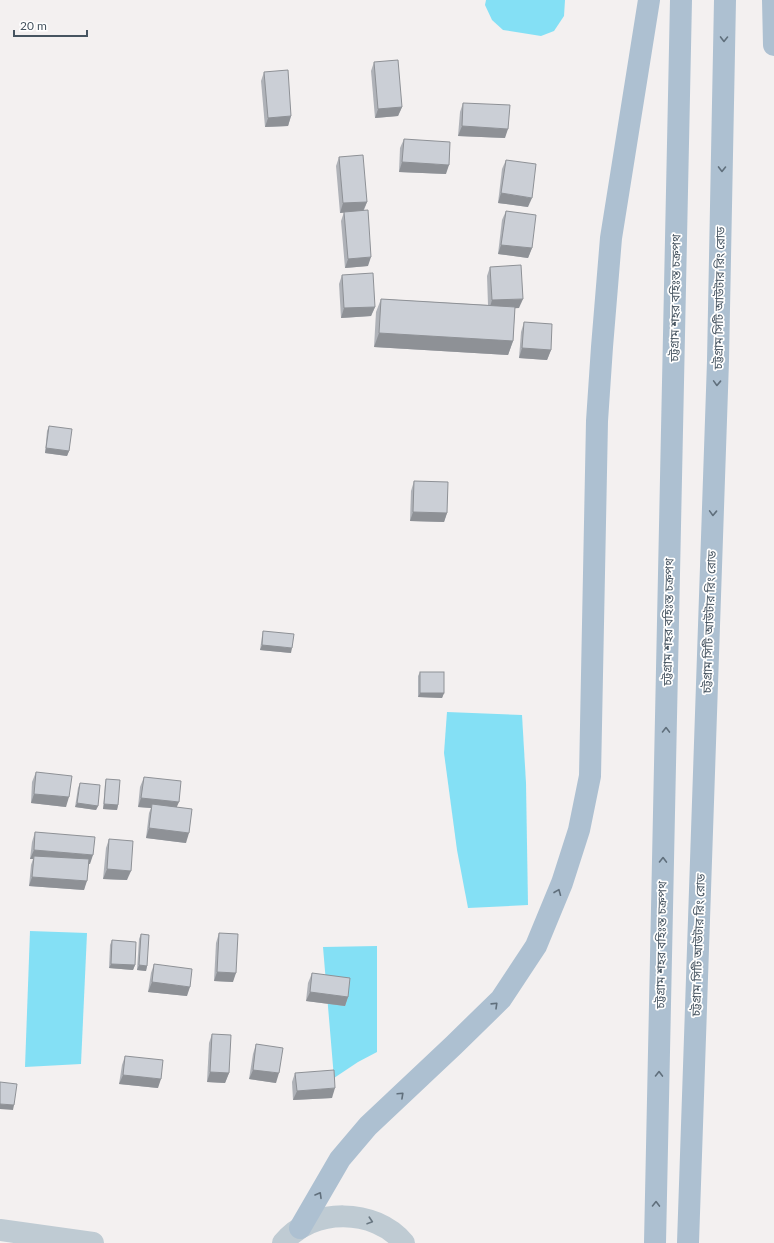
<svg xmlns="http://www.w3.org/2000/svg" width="774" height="1243" viewBox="0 0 774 1243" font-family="Lato,'Noto Sans Bengali',sans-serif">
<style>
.water{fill:#84e0f5}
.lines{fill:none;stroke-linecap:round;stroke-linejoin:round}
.street{stroke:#bfcbd3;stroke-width:22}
.primary{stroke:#adc0d1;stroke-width:22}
.wall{fill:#afb2b8}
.shaded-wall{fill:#8e9196}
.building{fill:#cbcfd6;stroke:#8e9196}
.oneway{stroke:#606f7c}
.oneway2{stroke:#6a7882}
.labels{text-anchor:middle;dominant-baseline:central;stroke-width:3.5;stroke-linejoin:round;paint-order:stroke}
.street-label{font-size:12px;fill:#465460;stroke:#fff}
</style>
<rect width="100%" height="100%" fill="#f3f0f0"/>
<!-- water -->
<g class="water">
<path d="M486,0H565L564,16L554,31L541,36L503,30L492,20L485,5Z"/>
<path d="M447,712L522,715L526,783L528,905L468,908L457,850L444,753Z"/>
<path d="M30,931L87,933L81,1064L25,1067Z"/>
<path d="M377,946V1052L358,1062L334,1078L323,947Z"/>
</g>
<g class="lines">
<!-- street -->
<g class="street">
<path d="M0,1230L93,1243"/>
<path d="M283,1243C312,1207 375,1208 404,1243"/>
</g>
<!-- primary -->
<g class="primary">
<path d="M773,0L774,45"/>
<path d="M300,1228L340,1159L368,1126L454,1045L501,999L536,946L562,883L579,830L590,776L597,421L602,347L611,238L649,0"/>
<path d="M655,1243L681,0"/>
<path d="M688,1243L718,361L725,0"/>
</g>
</g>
<!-- wall -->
<g class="wall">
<path d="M374,62L402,107L398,116L375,118L371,71Z"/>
<path d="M264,72L291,116L288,126L265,127L261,81Z"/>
<path d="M463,103L505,138L458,136L460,112Z"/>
<path d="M404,139L446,174L399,172L400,148Z"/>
<path d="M339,157L367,202L364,210L368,266L345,268L341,221L344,212L340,213L336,166Z"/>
<path d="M506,160L528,207L498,203L502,169Z"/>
<path d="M506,211L532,248L528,258L498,254L502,220Z"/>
<path d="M490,267L519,308H515L513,341L508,355L374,347L376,312L381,299L488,305L487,276Z"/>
<path d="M342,275L375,307L371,316L341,318L339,284Z"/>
<path d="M524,322L551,350L547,360L519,358L521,332Z"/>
<path d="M49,426L69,451L67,456L45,453L47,431Z"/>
<path d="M414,481L447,513L444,522L410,521L411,491Z"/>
<path d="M263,631L291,653L260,650L262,636Z"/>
<path d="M420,672L444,693L442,698L418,697V676Z"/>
<path d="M36,772L66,807L31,803L32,782Z"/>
<path d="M144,777L177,807L186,843L146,838L149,813L151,808L138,807L140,787Z"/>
<path d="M106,779L118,805L117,810L103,809L105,784Z"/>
<path d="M80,783L98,806L96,810L75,807L78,788Z"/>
<path d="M35,832L90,864H88L84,890L29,886L31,865L33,859H30L32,842Z"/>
<path d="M109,839L127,880L103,879L106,848Z"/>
<path d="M219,933L233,982L214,981L216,943Z"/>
<path d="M141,934L147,966L146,971L137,970L139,939Z"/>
<path d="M112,940L135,965L133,970L109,968L110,945Z"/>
<path d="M154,964L187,996L148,992L151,973Z"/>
<path d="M312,973L348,997L345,1006L306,1001L308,983Z"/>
<path d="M212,1034L229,1073L225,1083L207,1082L209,1043Z"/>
<path d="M256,1044L276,1083L249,1079L253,1054Z"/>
<path d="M125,1056L158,1088L119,1084L122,1065Z"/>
<path d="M295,1073L332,1098L293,1100L292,1082Z"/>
</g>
<!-- shaded-wall -->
<g class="shaded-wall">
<path d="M402,107L398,116L375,118L378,109Z"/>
<path d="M291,116L288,126L265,127L268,118Z"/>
<path d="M462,126L508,129L505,138L458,136Z"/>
<path d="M402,162L449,165L446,174L399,172Z"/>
<path d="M501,193L532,198L528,207L498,203Z"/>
<path d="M367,202L363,211L340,213L343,203Z"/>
<path d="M501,245L532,248L528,258L498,254Z"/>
<path d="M371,257L368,266L345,268L348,259Z"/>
<path d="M523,299L519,308L489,310L492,300Z"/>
<path d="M375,307L371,316L341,318L344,308Z"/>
<path d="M379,333L513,341L508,355L374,347Z"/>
<path d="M522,348L551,350L547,360L519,358Z"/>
<path d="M46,448L69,451L67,456L45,453Z"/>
<path d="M413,512L447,513L444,522L410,521Z"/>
<path d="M262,645L292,648L291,653L260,650Z"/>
<path d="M420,693H444L442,698L418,697Z"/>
<path d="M34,794L69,797L66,807L31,803Z"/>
<path d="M141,798L179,802L175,811L152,804L151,808L138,807Z"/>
<path d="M77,803L98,806L96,810L75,807Z"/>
<path d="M104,804L118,805L117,810L103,809Z"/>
<path d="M149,828L189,833L186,843L146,838Z"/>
<path d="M34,850L93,855L90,864L34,859V856L33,859H30Z"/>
<path d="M107,869L131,871L127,880L103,879Z"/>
<path d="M32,877L87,881L84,890L29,886Z"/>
<path d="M111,964L135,965L133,970L109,968Z"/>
<path d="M139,965L147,966L146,971L137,970Z"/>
<path d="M217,972L236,973L233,982L214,981Z"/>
<path d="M152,982L190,987L187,996L148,992Z"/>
<path d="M310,992L348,997L345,1006L306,1001Z"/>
<path d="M253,1070L279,1073L276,1083L249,1079Z"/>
<path d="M210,1072L229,1073L225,1083L207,1082Z"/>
<path d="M123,1075L161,1079L158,1088L119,1084Z"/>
<path d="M335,1088L332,1098L293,1100L297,1091Z"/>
<path d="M0,1104L14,1105L13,1110L0,1109Z"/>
</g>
<!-- building -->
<g class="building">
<path d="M398,60L402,107L378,109L374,62Z"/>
<path d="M288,70L291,116L268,118L264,72Z"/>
<path d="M463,103L510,105L508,129L462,126Z"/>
<path d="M404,139L450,142L449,165L402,162Z"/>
<path d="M363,155L367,202L343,203L339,157Z"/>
<path d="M506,160L536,164L532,198L501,193Z"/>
<path d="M368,210L371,257L348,259L344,212Z"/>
<path d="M506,211L536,215L532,248L501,245Z"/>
<path d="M521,265L523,299L492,300L490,267Z"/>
<path d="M373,273L375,307L344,308L342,275Z"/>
<path d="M381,299L515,307L513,341L379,333Z"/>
<path d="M524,322L552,324L551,350L522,348Z"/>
<path d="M49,426L72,429L69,451L46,448Z"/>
<path d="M414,481L448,482L447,513L413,512Z"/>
<path d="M263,631L294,634L292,648L262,645Z"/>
<rect x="420" y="672" width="24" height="21"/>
<path d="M36,772L72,776L69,797L34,794Z"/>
<path d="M144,777L181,781L179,802L141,798Z"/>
<path d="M106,779L120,780L118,805L104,804Z"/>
<path d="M80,783L100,785L98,806L77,803Z"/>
<path d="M152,804L192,809L189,833L149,828Z"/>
<path d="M35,832L95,837L93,855L34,850Z"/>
<path d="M109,839L133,841L131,871L107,869Z"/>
<path d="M34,856L89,859L87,881L32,877Z"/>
<path d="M219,933L238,934L236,973L217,972Z"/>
<path d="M141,934L149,935L147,966L139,965Z"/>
<path d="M112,940L136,942L135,965L111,964Z"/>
<path d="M154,964L192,969L190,987L152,982Z"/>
<path d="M312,973L350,978L348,997L310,992Z"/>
<path d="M212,1034L231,1035L229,1073L210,1072Z"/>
<path d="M256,1044L283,1048L279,1073L253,1070Z"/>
<path d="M125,1056L163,1060L161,1079L123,1075Z"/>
<path d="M334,1070L335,1088L297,1091L295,1073Z"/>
<path d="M0,1082L17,1084L14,1105L0,1104Z"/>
</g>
<!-- one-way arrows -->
<defs><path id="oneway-chevron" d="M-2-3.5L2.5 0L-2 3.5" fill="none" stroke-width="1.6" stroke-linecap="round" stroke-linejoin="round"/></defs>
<g class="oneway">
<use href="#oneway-chevron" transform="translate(724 39) rotate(91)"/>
<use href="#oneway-chevron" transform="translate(722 169) rotate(91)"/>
<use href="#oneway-chevron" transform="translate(717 383) rotate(92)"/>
<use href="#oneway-chevron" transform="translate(713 513) rotate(92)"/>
<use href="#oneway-chevron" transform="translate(666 730) rotate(-89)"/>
<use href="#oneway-chevron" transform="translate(663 860) rotate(-89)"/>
<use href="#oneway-chevron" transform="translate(558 892) rotate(-68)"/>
<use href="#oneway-chevron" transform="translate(495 1005) rotate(-44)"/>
<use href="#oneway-chevron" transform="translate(659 1074) rotate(-89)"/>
<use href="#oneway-chevron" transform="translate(401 1095) rotate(-43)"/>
<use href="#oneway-chevron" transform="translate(319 1195) rotate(-60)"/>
<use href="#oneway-chevron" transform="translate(656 1204) rotate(-89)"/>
</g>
<use class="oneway2" href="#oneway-chevron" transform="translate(370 1221) rotate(18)"/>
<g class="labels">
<!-- street labels -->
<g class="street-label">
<text transform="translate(675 298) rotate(-89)">চট্টগ্রাম শহর বহিঃস্ত চক্রপথ</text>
<text transform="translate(719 298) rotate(-89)">চট্টগ্রাম সিটি আউটার রিং রোড</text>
<text transform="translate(668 622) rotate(-89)">চট্টগ্রাম শহর বহিঃস্ত চক্রপথ</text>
<text transform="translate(709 622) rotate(-88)">চট্টগ্রাম সিটি আউটার রিং রোড</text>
<text transform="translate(661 945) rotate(-89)">চট্টগ্রাম শহর বহিঃস্ত চক্রপথ</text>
<text transform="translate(698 945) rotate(-88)">চট্টগ্রাম সিটি আউটার রিং রোড</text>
</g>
</g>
<!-- scale -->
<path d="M14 30v6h73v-6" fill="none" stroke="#465460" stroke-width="2"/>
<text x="20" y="30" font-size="12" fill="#465460" stroke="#ffffff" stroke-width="3" paint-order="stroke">20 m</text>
</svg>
